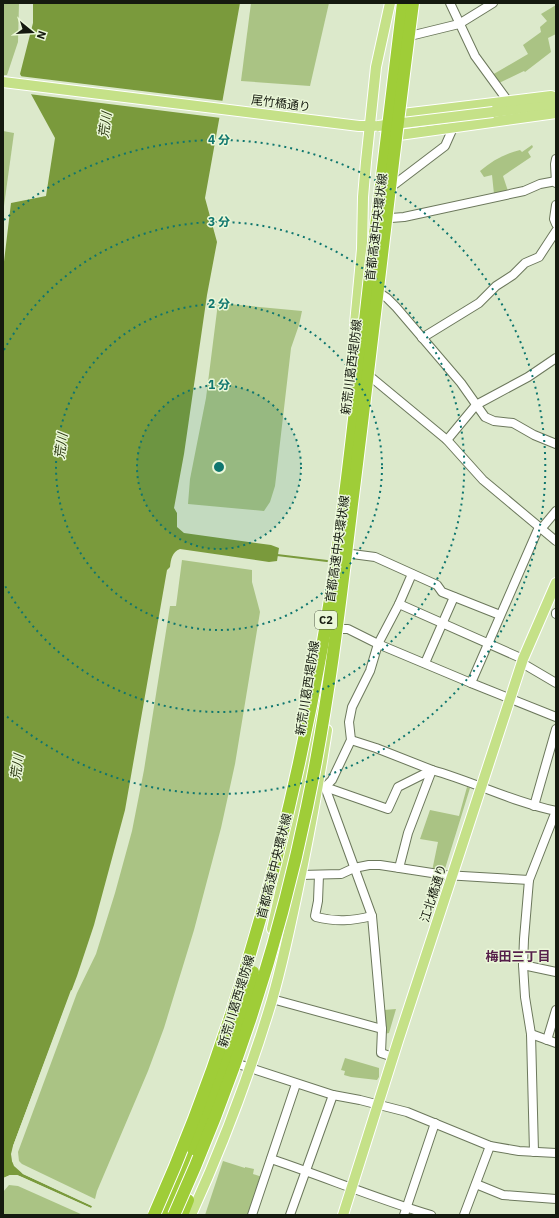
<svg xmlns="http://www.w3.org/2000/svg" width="559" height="1218" viewBox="0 0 559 1218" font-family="'IBM Plex Sans','Noto Sans JP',sans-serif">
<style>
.green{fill:#aac384}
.water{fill:#7a9a3c}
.pier{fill:#dce9cb}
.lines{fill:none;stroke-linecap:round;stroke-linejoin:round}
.stream{stroke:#7a9a3c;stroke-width:2}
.minor-casing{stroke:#6c785c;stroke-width:10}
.major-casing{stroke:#fff;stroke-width:12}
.highway-casing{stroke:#fff;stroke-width:14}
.minor{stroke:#fff;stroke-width:8}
.major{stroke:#c5e188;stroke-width:10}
.highway{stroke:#9fcd38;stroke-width:12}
.major-bridge-casing{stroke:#fff;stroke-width:12;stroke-linecap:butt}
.highway-bridge-casing{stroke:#fff;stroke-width:14;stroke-linecap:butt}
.major-bridge{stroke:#c5e188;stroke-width:10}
.highway-bridge{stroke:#9fcd38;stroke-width:12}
.ring{fill:none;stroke:#0f766e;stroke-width:2;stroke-dasharray:2 4}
.labels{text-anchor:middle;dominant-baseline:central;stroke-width:3;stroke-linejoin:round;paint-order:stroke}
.shield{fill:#eaf7d8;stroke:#555c4b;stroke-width:1}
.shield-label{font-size:11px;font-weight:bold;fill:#151a0f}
.street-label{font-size:12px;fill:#151a0f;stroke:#eaf7d8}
.water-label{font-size:13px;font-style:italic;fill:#2c3912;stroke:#eaf7d8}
.neighbourhood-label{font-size:13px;font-weight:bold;fill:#551e4a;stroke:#eaf7d8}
.centre{fill:#0f766e;stroke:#eaf7d8;stroke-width:2}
.ring-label{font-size:12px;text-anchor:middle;font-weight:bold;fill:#0f766e;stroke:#eaf7d8;stroke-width:3;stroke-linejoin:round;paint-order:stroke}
</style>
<rect width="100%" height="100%" fill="#dce9cb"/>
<!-- green -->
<g class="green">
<path d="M3,3H19L18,42L7,75H3Z"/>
<path d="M251,3H329L310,86L241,81Z"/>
<path d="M556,5V34L548,38L551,52L525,72L524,71L499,83L492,75L528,54L523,45L541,32L540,27L547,21L541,14Z"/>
<path d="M3,131L14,133L3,213Z"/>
<path d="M532,145L533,147L528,152L531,157L503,176L508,191L494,194L492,175L484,177L480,171C492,161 504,154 520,150L522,152Z"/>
<path d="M218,303L302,311L299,325L291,348L275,486L270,502L264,511L188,504L190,479L206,398Z"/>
<path d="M182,560L252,570V582L260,612L235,764L221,828L194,930L164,1028L148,1071L97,1191L95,1199L22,1164L19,1161L18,1152L77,993L96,954L115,893L132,831L144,770L170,606H176Z"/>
<path d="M467,787L470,788L444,872L432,871L438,842L420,839L430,810L459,816Z"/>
<path d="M396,1009L389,1033L384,1034V1010Z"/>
<path d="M345,1058L379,1068V1077L377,1080L351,1077L344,1075L345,1071L341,1070Z"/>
<path d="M223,1161L245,1168V1167L254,1169L253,1174L262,1177L249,1215H205Z"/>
<path d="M9,1185L18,1186L83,1215H3V1192Z"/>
</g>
<!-- water -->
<path class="water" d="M33,3H240L205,198L217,242L207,295L184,454L174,508L177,513V527L184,533L271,545L279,548L277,561L269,562L180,549C172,552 171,559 170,567L167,570L125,810L94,925L77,976L13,1146L12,1161L23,1174L92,1206L91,1208L17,1175H10L3,1178V270L11,203L46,196L55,138L20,74L33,23Z"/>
<!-- pier -->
<g class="pier">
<path d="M19,76L224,101L221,118L29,94Z"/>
<path d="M71,990L73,991L15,1146L13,1154L14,1161L16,1165L24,1172L93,1204L92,1206L23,1174L14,1166L12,1161L11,1154L13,1146Z"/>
<path d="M10,1175H17L22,1177L91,1208L90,1210L16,1177H11L3,1180L4,1178Z"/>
</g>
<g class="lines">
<!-- stream -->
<path class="stream" d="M277,555L327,561"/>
<!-- minor casing -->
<g class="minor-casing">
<g id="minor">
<path d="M450,3L475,56L507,100"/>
<path d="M414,35L459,24L493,3"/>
<path d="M556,159L555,164L556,183"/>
<path d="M395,184L445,146L453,128"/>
<path d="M556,205L554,219L556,224"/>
<path d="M391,218L404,217L524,191L540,184L556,181"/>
<path d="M381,294L387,298L396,307L461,383L485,417L494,421L513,423L534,435L556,444"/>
<path d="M422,338L479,303L496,286L513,275L525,263L539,257L556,231"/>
<path d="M372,378L447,440L483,480L556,541"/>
<path d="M447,440L476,405L528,377L556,358"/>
<path d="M539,527L471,683L556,717"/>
<path d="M541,529L556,511"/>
<path d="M352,554L375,557L437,585L442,592L500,615"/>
<path d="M399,604L523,659"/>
<path d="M556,614V613"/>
<path d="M342,629H348L378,644L471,683"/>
<path d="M425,663L454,597"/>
<path d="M522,663L556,683"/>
<path d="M351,740L376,748L432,770L408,833L399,868"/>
<path d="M313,785L325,787L388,809L398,787L432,770C475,782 512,802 556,811L529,880L524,939L523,965L525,997L531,1034L534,1152"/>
<path d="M534,806L556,729"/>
<path d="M301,875L341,874L354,868L369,865H380L445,875L529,880"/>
<path d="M319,875L318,901L315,916L316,917C336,922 352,921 372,916"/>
<path d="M523,965L556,972"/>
<path d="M272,999L382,1029"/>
<path d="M531,1034L556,1043"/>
<path d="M547,1040L556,1010"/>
<path d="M393,1057L381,1053L382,1029L372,916L325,787L332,780L351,740L349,722L352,707L370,671L378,644L399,604L412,574"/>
<path d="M232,1062L333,1095L360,1100L407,1112L490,1146L519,1151L556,1153"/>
<path d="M271,1159C325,1177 377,1199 431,1215"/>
<path d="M476,1184L503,1195L556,1199"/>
<path d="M252,1215L296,1084"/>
<path d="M290,1215L333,1095"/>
<path d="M404,1215L435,1123"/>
<path d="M464,1215L490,1146"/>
</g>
</g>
<!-- major casing -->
<g class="major-casing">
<g id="major">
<path d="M3,82L359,126H374"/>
<path d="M493,112L556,104"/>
<path d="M394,115L551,96L556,98"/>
<path d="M392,136L556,113"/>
<path d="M360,356L357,347L355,324L362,249L363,197L366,162L376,67L390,3"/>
<path d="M272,929L299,807L319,694"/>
<path d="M191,1215C223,1145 250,1073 272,1000C285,955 294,909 303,864C312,819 320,775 327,730"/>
<path d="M343,1215L398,1041L510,699L523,659L556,583"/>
</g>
</g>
<!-- highway casing -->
<g class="highway-casing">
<g id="highway">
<path d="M165,1215L193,1149"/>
<path d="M182,1215L188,1200"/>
</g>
</g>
<!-- minor -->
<use href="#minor" class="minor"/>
<!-- major -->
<use href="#major" class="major"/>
<!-- highway -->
<use href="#highway" class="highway"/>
<!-- major-bridge casing -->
<g class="major-bridge-casing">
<path id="major-bridge" d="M378,126L493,112"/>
</g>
<!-- highway-bridge casing -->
<g class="highway-bridge-casing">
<g id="highway-bridge">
<path d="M193,1149C216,1091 239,1032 253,972"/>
<path d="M154,1215C235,1034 287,843 322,647C344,525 356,400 370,276C381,185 392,94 403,3"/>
<path d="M174,1215C233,1084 278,947 307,807C328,707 340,605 352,504C373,337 391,170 413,3"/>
</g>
</g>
<!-- major-bridge -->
<use href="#major-bridge" class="major-bridge"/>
<!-- highway-bridge -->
<use href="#highway-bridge" class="highway-bridge"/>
</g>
<!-- distance rings -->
<circle cx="219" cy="467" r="82" fill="#0f766e" fill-opacity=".12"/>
<g class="ring">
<circle cx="219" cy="467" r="82"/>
<circle cx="219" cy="467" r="163"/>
<path d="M4 350A245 245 0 1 1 4 584"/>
<path d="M4 220A327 327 0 1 1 4 714"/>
</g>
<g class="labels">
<!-- shield labels -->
<rect class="shield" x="315" y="611" width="22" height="18" rx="3"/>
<g class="shield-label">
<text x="326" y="620">C2</text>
</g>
<!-- street labels -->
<g class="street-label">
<text transform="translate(281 103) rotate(7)">尾竹橋通り</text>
<text transform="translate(376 227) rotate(-83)">首都高速中央環状線</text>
<text transform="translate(351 367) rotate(-83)">新荒川葛西堤防線</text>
<text transform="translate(337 549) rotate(-82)">首都高速中央環状線</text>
<text transform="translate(307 688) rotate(-81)">新荒川葛西堤防線</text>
<text transform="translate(274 866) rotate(-76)">首都高速中央環状線</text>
<text transform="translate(433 893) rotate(-72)">江北橋通り</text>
<text transform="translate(236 1001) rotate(-73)">新荒川葛西堤防線</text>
</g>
<!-- water labels -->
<g class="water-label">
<text transform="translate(105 125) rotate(-82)">荒川</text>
<text transform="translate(61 446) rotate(-82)">荒川</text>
<text transform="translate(17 767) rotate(-82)">荒川</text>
</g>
<!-- neighbourhood labels -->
<g class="neighbourhood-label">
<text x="518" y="956">梅田三丁目</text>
</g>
</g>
<circle cx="219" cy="467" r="6" class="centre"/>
<g class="ring-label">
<text x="219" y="144">4 分</text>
<text x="219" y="226">3 分</text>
<text x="219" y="308">2 分</text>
<text x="219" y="389">1 分</text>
</g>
<!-- border -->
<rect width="559" height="1218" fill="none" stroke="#151a0f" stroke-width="8"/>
<!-- north arrow -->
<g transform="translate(32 32) rotate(108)" stroke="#eaf7d8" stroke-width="3" paint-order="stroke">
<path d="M0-3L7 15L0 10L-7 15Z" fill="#151a0f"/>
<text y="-6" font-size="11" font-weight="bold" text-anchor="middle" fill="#151a0f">N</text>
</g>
</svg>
